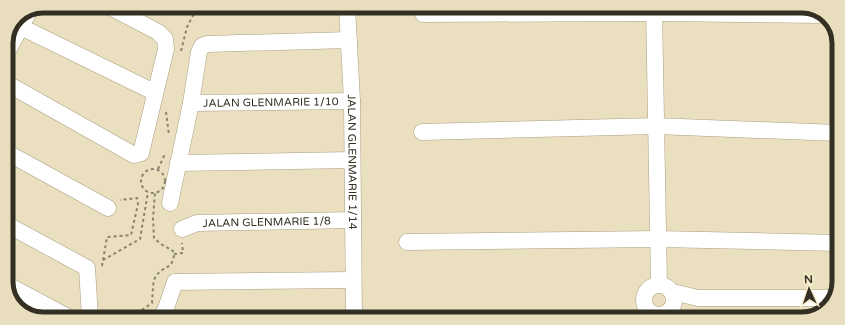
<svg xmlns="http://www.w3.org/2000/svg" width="845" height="325" viewBox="0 0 845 325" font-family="'Varela Round',sans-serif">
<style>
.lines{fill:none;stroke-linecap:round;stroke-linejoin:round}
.minor-casing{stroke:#a99f80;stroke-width:17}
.path{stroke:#8a836d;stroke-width:2;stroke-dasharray:3 3;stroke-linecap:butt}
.minor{stroke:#fff;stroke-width:16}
.labels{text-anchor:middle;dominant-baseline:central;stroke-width:4;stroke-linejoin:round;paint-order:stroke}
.street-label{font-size:11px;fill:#332f22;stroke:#f8edcc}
.rim{fill:none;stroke:#332f22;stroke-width:5}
</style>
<rect width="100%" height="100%" fill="#eae0bf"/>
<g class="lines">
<!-- minor casing -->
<g class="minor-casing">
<g id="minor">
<path id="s1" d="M347,7L352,101L354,318"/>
<path d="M654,8L659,285"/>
<path d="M423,14L654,13L824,15"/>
<path d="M21,27L154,92"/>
<path d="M6,54L29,12"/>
<path d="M6,83L134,155L141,153L166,49L165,39L158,32L108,6"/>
<path id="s2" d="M191,103L352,101"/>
<path d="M422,132L656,126L838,133"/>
<path d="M6,152L108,208"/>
<path d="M178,163L352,160"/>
<path d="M170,203L191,103L199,52L202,46L207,44L349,40"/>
<path d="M6,224L87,268L90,317"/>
<path id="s3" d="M182,229L197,223L353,220"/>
<path d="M407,242L658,239L837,243"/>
<path d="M6,284L68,317"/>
<circle cx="659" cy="300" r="15"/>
<path d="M672,292L698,298H834"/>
<path d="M160,317L165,311L175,282L353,280"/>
</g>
</g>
<!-- path -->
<g class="path">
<path d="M181,51L187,27L198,6"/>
<path d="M166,112L169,135"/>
<path d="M158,169L165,154"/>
<circle cx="153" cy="181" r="12"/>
<path d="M174,254L183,253L182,243"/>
<path d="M103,260L140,239L148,192"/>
<path d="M102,266L107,237L131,235L138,204L137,198L120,200"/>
<path d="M132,317L152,303C154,281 150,275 171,265L174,256L173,251L161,244L154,238L153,218L155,193"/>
</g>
<!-- minor -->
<use href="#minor" class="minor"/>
</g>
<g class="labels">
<!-- street labels -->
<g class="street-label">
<text stroke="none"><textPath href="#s2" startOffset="80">JALAN GLENMARIE 1/10</textPath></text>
<text stroke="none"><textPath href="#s1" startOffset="155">JALAN GLENMARIE 1/14</textPath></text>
<text stroke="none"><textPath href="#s3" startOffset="86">JALAN GLENMARIE 1/8</textPath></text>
</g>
</g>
<!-- crop -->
<path d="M0 0H845V325H0ZM43 13H802A30 30 0 0 1 832 43V282A30 30 0 0 1 802 312H43A30 30 0 0 1 13 282V43A30 30 0 0 1 43 13Z" fill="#e8debe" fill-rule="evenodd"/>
<path class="rim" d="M43 13H802A30 30 0 0 1 832 43V282A30 30 0 0 1 802 312H43A30 30 0 0 1 13 282V43A30 30 0 0 1 43 13Z"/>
<!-- north arrow -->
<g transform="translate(809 289) rotate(357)" stroke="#f8edcc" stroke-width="3" paint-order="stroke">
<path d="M0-3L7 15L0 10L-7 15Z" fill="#332f22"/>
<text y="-6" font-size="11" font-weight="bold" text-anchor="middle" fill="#332f22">N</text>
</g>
</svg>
